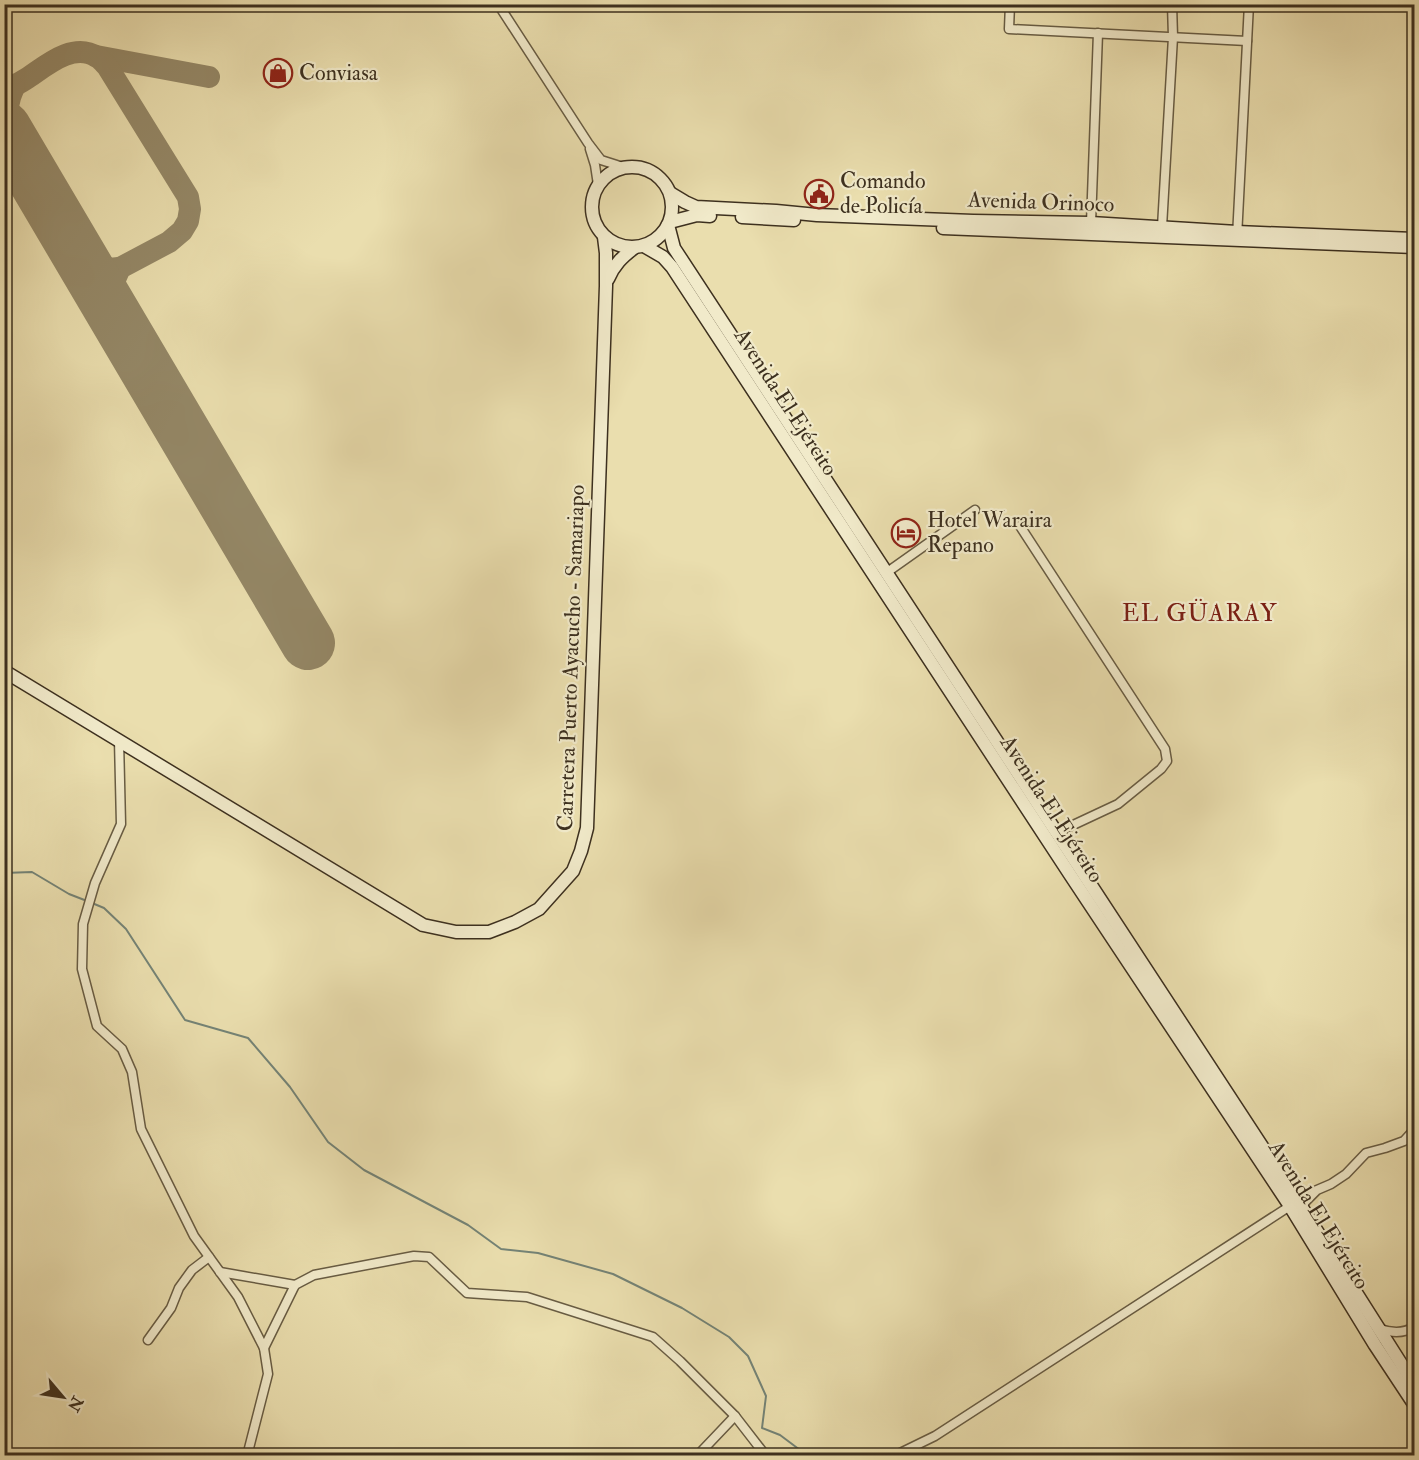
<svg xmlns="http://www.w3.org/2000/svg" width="1419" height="1460" viewBox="0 0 1419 1460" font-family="'IM FELL Double Pica',serif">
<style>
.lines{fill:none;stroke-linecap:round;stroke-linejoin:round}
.stream{stroke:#748376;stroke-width:2}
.taxiway{stroke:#948766;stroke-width:22}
.runway{stroke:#948766;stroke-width:54}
.street-casing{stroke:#685c43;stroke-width:11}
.secondary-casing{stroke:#3d301f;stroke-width:15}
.street{stroke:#f1eaca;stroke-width:8}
.secondary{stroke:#f1eaca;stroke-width:12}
.labels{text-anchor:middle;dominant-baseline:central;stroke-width:4.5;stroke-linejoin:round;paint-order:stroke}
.poi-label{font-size:22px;fill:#3d301f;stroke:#f1eaca;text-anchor:start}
.street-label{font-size:22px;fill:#3d301f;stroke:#f1eaca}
.neighbourhood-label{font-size:24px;letter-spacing:1.5px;fill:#7a1f14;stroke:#f1eaca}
</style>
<rect width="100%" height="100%" fill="#eadeae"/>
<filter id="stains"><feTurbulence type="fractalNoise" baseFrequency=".00333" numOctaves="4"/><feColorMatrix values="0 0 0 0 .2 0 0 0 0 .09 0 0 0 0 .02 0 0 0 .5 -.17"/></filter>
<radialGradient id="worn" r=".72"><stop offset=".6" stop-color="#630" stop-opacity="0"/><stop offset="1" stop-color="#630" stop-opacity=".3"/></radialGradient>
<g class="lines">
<!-- stream -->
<g class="stream">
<path d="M4,873L32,872L69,894L87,901"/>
<path d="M92,903L104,908L126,929L185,1020L248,1038L290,1087L328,1142L364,1170L468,1225L501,1249L538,1253L613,1274L682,1308L729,1337L748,1356L766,1396L762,1428L780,1435L808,1456"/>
</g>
<!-- taxiway -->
<g class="taxiway">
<path d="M96,56L209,77"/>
<path d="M4,88C15,87 21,82 29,77C48,64 74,42 97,57C101,59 104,63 107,66L188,197L190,209L188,221L182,231L169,242L120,268L112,286L110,307"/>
<path d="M6,130C7,113 7,102 14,87"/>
<path d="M82,258C96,266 103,270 120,268"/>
</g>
<!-- runway -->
<path class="runway" d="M4,128L308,643"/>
<!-- street casing -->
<g class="street-casing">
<g id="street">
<path d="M498,4L588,143L601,160L623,167"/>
<path d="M1010,4L1009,29L1247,41"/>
<path d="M590,149L595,165L598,185"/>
<path d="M1091,223L1098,33"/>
<path d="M1162,227L1173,37L1172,4"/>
<path d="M1237,237L1249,4"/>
<path d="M1020,526L1165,749L1167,761L1161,769L1118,804L1056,833"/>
<path d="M886,573L975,510"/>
<path d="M119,740L121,824L95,883L83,924L82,969L97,1026L122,1049L132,1072L141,1129L194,1236L238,1297L264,1348L268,1374L247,1456"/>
<path d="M1301,1206L1317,1190L1331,1184L1346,1174L1366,1153L1385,1148L1404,1141L1414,1130"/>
<path d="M220,1272L295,1285"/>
<path d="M1380,1329C1392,1333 1403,1334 1414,1327"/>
<path d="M148,1340L171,1308L179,1288L192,1270L209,1257"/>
<path d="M264,1348L295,1285L314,1275L414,1256L429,1257L467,1293L527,1297L653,1337L680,1361L735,1416L766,1456"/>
<path d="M697,1456L735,1416"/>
<path d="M894,1456L935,1436L1290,1206"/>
</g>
</g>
<!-- secondary casing -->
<g class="secondary-casing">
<g id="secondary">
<circle cx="632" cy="207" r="40"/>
<path d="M670,193L685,202L696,207L776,211L817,215L973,221L1091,223L1237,232L1414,239"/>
<path d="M742,217L794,220"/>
<path d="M670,222L697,215L710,216"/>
<path d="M668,225L674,248L1301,1206L1414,1384"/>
<path d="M943,228L1414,247"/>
<path d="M644,246L663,257L672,267L1071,876L1290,1206L1375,1345L1414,1404"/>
<path d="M608,279C614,265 622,257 634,248"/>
<path d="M4,671L423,925L456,932H489L515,922L539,909L573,871L581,851L587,828L606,286V253L604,237"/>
</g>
</g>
<!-- street -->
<use href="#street" class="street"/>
<!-- secondary -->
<use href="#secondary" class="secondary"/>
</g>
<!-- icons -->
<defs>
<g id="shop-ring" transform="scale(1.5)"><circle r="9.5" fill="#f1eaca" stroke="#8f2418" stroke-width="1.5"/><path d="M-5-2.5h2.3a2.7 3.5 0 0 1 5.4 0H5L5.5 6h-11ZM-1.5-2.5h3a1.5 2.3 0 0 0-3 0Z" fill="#8f2418"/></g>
<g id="civic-ring" transform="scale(1.5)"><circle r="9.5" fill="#f1eaca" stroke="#8f2418" stroke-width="1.5"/><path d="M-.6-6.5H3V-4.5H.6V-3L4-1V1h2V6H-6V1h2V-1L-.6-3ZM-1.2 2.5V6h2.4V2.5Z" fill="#8f2418"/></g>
<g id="hotel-ring" transform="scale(1.5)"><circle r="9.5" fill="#f1eaca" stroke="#8f2418" stroke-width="1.5"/><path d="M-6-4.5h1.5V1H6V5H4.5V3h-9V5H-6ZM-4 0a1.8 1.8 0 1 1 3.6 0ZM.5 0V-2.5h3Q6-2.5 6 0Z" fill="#8f2418"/></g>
</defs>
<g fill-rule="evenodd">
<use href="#shop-ring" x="278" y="73"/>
<use href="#civic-ring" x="819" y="194"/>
<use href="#hotel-ring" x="906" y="533"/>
</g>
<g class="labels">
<!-- poi labels -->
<g class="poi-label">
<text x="299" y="73">Conviasa</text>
<text x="840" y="181">Comando<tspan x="840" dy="25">de Policía</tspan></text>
<text x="927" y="520">Hotel Waraira<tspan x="927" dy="25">Repano</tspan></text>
</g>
<!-- street labels -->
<g class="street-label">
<text transform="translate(1041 202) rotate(2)">Avenida Orinoco</text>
<text transform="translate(786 402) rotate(57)">Avenida El Ejército</text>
<text transform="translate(571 658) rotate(-88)">Carretera Puerto Ayacucho - Samariapo</text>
<text transform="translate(1052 809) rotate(57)">Avenida El Ejército</text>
<text transform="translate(1319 1215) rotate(58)">Avenida El Ejército</text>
</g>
<!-- neighbourhood labels -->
<g class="neighbourhood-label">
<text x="1200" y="613">EL GÜARAY</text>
</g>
</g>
<!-- margin -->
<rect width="1419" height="1460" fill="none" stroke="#eadeae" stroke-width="24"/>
<rect x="6" y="6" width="1407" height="1448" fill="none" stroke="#3d301f" stroke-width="3"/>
<rect x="12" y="12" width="1395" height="1436" fill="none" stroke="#3d301f" stroke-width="1.5"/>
<!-- north arrow -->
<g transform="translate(63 1397) rotate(119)" stroke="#f1eaca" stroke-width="4.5" paint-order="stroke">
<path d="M0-4.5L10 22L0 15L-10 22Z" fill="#3d301f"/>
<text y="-9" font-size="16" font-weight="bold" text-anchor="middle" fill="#3d301f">N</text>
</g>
<rect width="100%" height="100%" filter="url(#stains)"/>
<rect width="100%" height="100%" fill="url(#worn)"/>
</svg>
